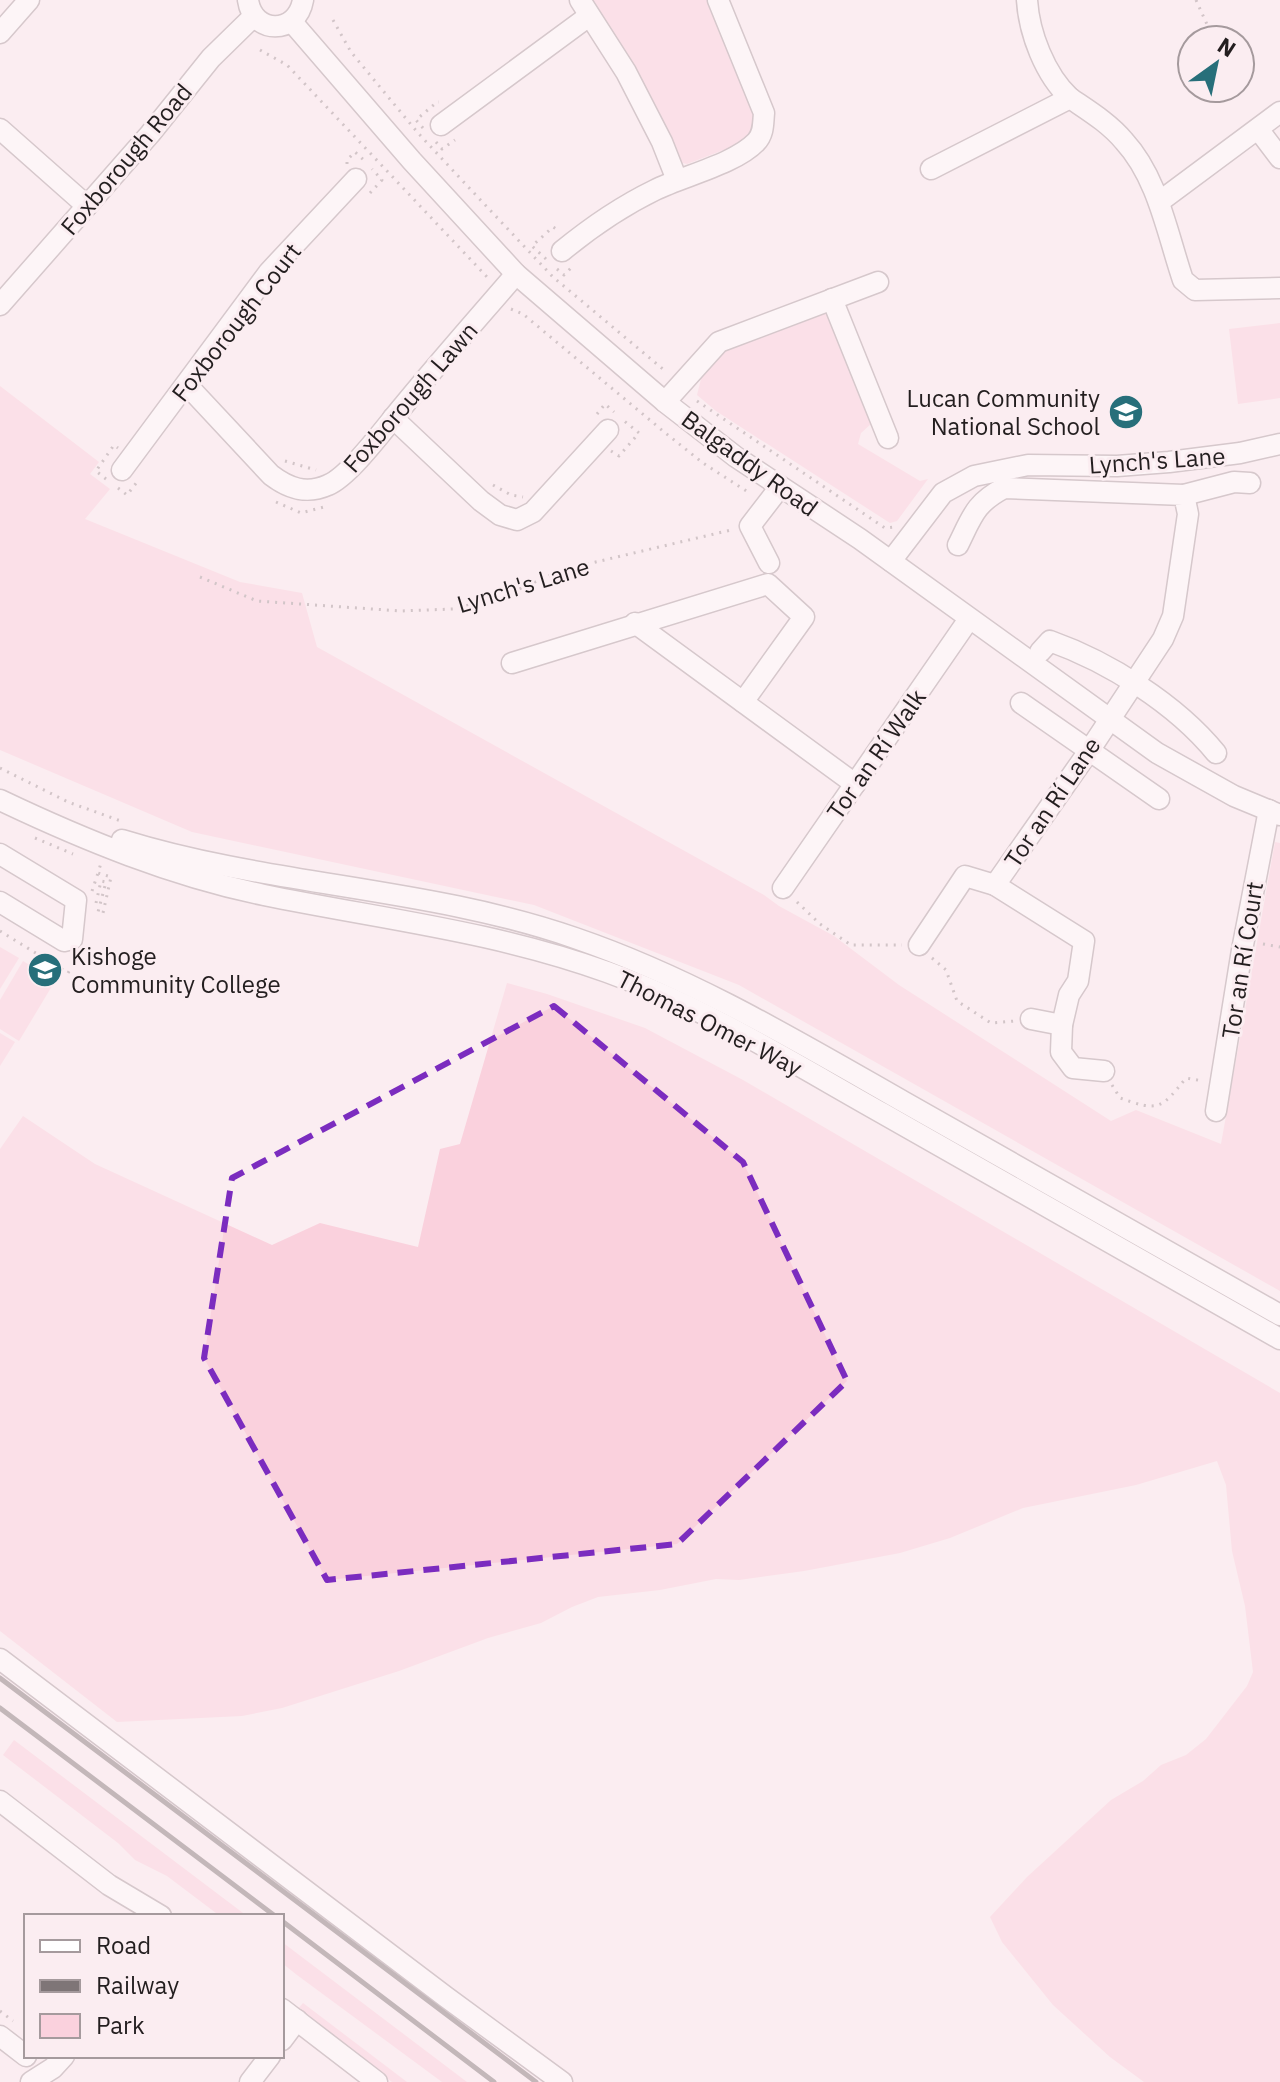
<svg xmlns="http://www.w3.org/2000/svg" width="1280" height="2082" viewBox="0 0 1280 2082" font-family="'IBM Plex Sans',sans-serif">
<style>
.green{fill:#fad1dd}
.lines{fill:none;stroke-linecap:round;stroke-linejoin:round}
.minor-casing{stroke:#a89b9f;stroke-width:23}
.path{stroke:#a09598;stroke-width:3;stroke-dasharray:2 6;stroke-linecap:butt}
.minor{stroke:#fff;stroke-width:20}
.rail{stroke:#7e7577;stroke-width:5}
.marked{fill:none;stroke:#7b2cbf;stroke-width:6;stroke-dasharray:16 10;stroke-linejoin:round}
.labels{text-anchor:middle;dominant-baseline:central;stroke-width:6;stroke-linejoin:round;paint-order:stroke}
.street-label{font-size:24px;fill:#231e1f;stroke:#fbedf1}
.poi-label{font-size:24px;fill:#231e1f;stroke:#fbedf1;text-anchor:end}
</style>
<rect width="100%" height="100%" fill="#fbedf1"/>
<!-- green -->
<g class="green">
<path d="M588,0H710L755,114L752,137L742,143L687,164L678,162Z"/>
<path d="M827,313L871,424L861,433L858,444L920,481L928,479L897,521L890,523L716,411L697,395L703,371L723,348Z"/>
<path d="M1280,323V398L1238,404L1229,329Z"/>
<path d="M0,386L99,462L90,474L110,489L85,519L240,582L302,593L317,647L764,895L779,906L834,936L899,985L1111,1121L1136,1110L1221,1144L1275,842L1280,843V1291L739,985L534,905L192,832L0,750Z"/>
<path d="M0,947L19,958L0,989Z"/>
<path d="M23,961L55,981L19,1041L0,1029V1000Z"/>
<path d="M507,983L547,994L645,1028L743,1080L1280,1393V2082H1144L1110,2057L1053,2005L1002,1942L990,1917L1027,1877L1111,1800L1143,1781L1161,1765L1186,1755L1206,1739L1247,1686L1253,1672L1245,1606L1232,1551L1226,1485L1217,1461L1136,1485L1023,1508L950,1538L900,1553L804,1571L739,1580L716,1579L660,1590L598,1597L572,1607L541,1623L488,1638L399,1671L282,1708L242,1716L117,1722L0,1631V1149L23,1116L95,1164L272,1245L320,1223L418,1247L440,1149L460,1144Z"/>
<path d="M0,1033L15,1042L0,1066Z"/>
<path d="M14,1740L247,1916H220L167,1876L135,1860L118,1843L3,1755Z"/>
<path d="M282,1942L467,2082H442L297,1975L282,1963Z"/>
<path d="M303,2003L407,2082H392L297,2010Z"/>
</g>
<g class="lines">
<!-- minor casing -->
<g class="minor-casing">
<g id="minor">
<path d="M248,0C253,35 297,35 303,0"/>
<path d="M580,0L626,72L662,142L677,180"/>
<path d="M1027,0C1029,33 1045,75 1070,98"/>
<path d="M292,22L412,161L516,274L665,402L736,457L860,539L1157,753L1234,796L1280,815"/>
<path d="M0,33L29,0"/>
<path d="M441,125L589,16"/>
<path d="M0,129L87,206"/>
<path d="M1258,129L1280,158"/>
<path d="M931,169L1070,98C1089,111 1109,123 1124,141C1158,178 1167,233 1183,280L1195,290L1280,288"/>
<path d="M1159,202L1280,112"/>
<path d="M562,251C590,228 622,206 655,190C683,176 735,164 756,142C764,134 763,123 764,113L718,0"/>
<path d="M832,299L888,438"/>
<path d="M0,305L150,134L211,58L254,16"/>
<path d="M187,385L271,475C288,488 306,495 328,485C350,476 387,425 404,405C440,361 479,317 516,274"/>
<path d="M665,402L719,342L878,282"/>
<path d="M393,418L481,501L500,515L517,520L533,512L608,430"/>
<path d="M122,470L269,272L356,179"/>
<path d="M1184,495L1234,482L1250,483"/>
<path d="M958,545C972,517 975,503 1004,488L1184,495L1188,514L1173,616L1163,639L1089,751L995,885L1084,941L1078,981L1069,995L1062,1025L1061,1052L1073,1068L1104,1071"/>
<path d="M891,561L943,493L974,476L1028,465L1117,466L1169,462L1240,453L1280,444"/>
<path d="M769,563L750,526L780,487"/>
<path d="M635,623L855,784"/>
<path d="M1040,652L1050,641C1109,662 1176,704 1216,753"/>
<path d="M512,663L768,584L804,617L743,702"/>
<path d="M1021,703L1159,799"/>
<path d="M0,800C84,840 172,876 264,895C381,919 493,931 607,972C704,1007 793,1063 882,1113C1015,1188 1147,1264 1280,1339"/>
<path d="M122,840C270,886 429,887 575,938C692,978 797,1041 904,1102C1029,1173 1155,1244 1280,1315"/>
<path d="M0,854L76,900L72,939L64,941L0,902"/>
<path d="M783,888L969,619"/>
<path d="M919,945L965,876L995,885"/>
<path d="M1031,1019L1062,1025"/>
<path d="M1216,1111L1242,950L1269,810"/>
<path d="M0,1659L446,1997L562,2082"/>
<path d="M0,1801L109,1885L161,1916"/>
<path d="M282,2009L377,2082"/>
<path d="M0,2036L26,2056"/>
<path d="M282,2040L297,2020"/>
<path d="M31,2082L53,2068L64,2056"/>
<path d="M250,2082L270,2056"/>
</g>
</g>
<!-- path -->
<g class="path">
<path d="M1196,0L1214,40"/>
<path d="M333,20L351,52L418,133L473,192L553,277L664,370"/>
<path d="M260,50L287,65L488,278"/>
<path d="M1240,86H1241"/>
<path d="M423,128L416,120L437,102H439"/>
<path d="M436,142L442,149L455,140"/>
<path d="M347,164V160L355,152L367,163"/>
<path d="M370,193L382,180L372,169"/>
<path d="M546,259L532,246L553,227L558,230"/>
<path d="M557,269L564,275L572,267"/>
<path d="M511,309L523,314L663,431L703,463L751,494"/>
<path d="M697,401L885,528L894,527"/>
<path d="M597,414L605,404L614,412"/>
<path d="M611,451L619,456L639,433L623,420"/>
<path d="M285,461L316,470"/>
<path d="M106,479L96,471L114,445L118,448"/>
<path d="M493,485L511,495L523,497"/>
<path d="M118,488L127,495L137,482"/>
<path d="M276,502L301,513L324,507"/>
<path d="M200,577L257,601L401,611L453,609L501,597L562,570L731,530"/>
<path d="M0,768L68,802L121,821"/>
<path d="M35,838L73,854"/>
<path d="M92,891L98,873"/>
<path d="M797,902L820,924L851,945H902"/>
<path d="M96,903L101,881L106,882L98,912L103,913L111,877L98,873L101,863"/>
<path d="M0,931L68,973L78,956"/>
<path d="M1263,944L1280,947"/>
<path d="M932,958L946,970L957,1001L991,1023L1015,1021"/>
<path d="M1112,1085L1120,1098C1159,1112 1161,1109 1186,1078L1203,1081"/>
<path d="M0,2011L13,2021"/>
</g>
<!-- minor -->
<use href="#minor" class="minor"/>
<!-- rail -->
<g class="rail">
<path d="M0,1678L536,2082"/>
<path d="M0,1708L275,1916"/>
<path d="M282,1921L494,2082"/>
</g>
</g>
<!-- marked area -->
<path d="M0 0H1280V2082H0ZM554,1006L743,1162L847,1381L677,1544L327,1580L204,1358L232,1178Z" fill="#fbedf1" fill-opacity=".55" fill-rule="evenodd"/>
<path class="marked" d="M554,1006L743,1162L847,1381L677,1544L327,1580L204,1358L232,1178Z"/>
<!-- icons -->
<defs>
<g id="school-disc" transform="scale(1.8)"><circle r="9.5" fill="#276f7a" stroke="#fbedf1"/><path d="M0-5L7-2L0 1L-7-2ZM-4 1L0 2.5L4 1V4Q0 6-4 4Z" fill="#fff"/></g>
</defs>
<g fill-rule="evenodd">
<use href="#school-disc" x="1126" y="412"/>
<use href="#school-disc" x="45" y="970"/>
</g>
<g class="labels">
<!-- street labels -->
<g class="street-label">
<text transform="translate(126 159) rotate(-50)">Foxborough Road</text>
<text transform="translate(236 322) rotate(-52)">Foxborough Court</text>
<text transform="translate(410 397) rotate(-49)">Foxborough Lawn</text>
<text transform="translate(1157 460) rotate(-4)">Lynch's Lane</text>
<text transform="translate(750 463) rotate(36)">Balgaddy Road</text>
<text transform="translate(523 585) rotate(-17)">Lynch's Lane</text>
<text transform="translate(876 754) rotate(-55)">Tor an Rí Walk</text>
<text transform="translate(1052 802) rotate(-56)">Tor an Rí Lane</text>
<text transform="translate(1242 960) rotate(-81)">Tor an Rí Court</text>
<text transform="translate(710 1023) rotate(27)">Thomas Omer Way</text>
</g>
<!-- poi labels -->
<g class="poi-label">
<text x="1100" y="398">Lucan Community<tspan x="1100" dy="28">National School</tspan></text>
<text x="71" y="956" text-anchor="start">Kishoge<tspan x="71" dy="28">Community College</tspan></text>
</g>
</g>
<!-- legend -->
<rect x="24" y="1914" width="260" height="144" fill="#fbedf1" stroke="#a59a9d" stroke-width="2"/>
<rect x="40" y="1940" width="40" height="12" fill="#ffffff" stroke="#a59a9d" stroke-width="2"/>
<text x="96" y="1954" font-size="24" fill="#231e1f">Road</text>
<rect x="40" y="1980" width="40" height="12" fill="#7e7577" stroke="#a59a9d" stroke-width="2"/>
<text x="96" y="1994" font-size="24" fill="#231e1f">Railway</text>
<rect x="40" y="2014" width="40" height="24" fill="#fad1dd" stroke="#a59a9d" stroke-width="2"/>
<text x="96" y="2034" font-size="24" fill="#231e1f">Park</text>
<!-- north arrow -->
<g transform="translate(1216 64) rotate(33)"><circle r="38" fill="#fbedf1" stroke="#a59a9d" stroke-width="2"/>
<path d="M0-6L14 30L0 20L-14 30Z" fill="#276f7a"/>
<text y="-12" font-size="22" font-weight="bold" text-anchor="middle" fill="#231e1f">N</text>
</g>
</svg>
